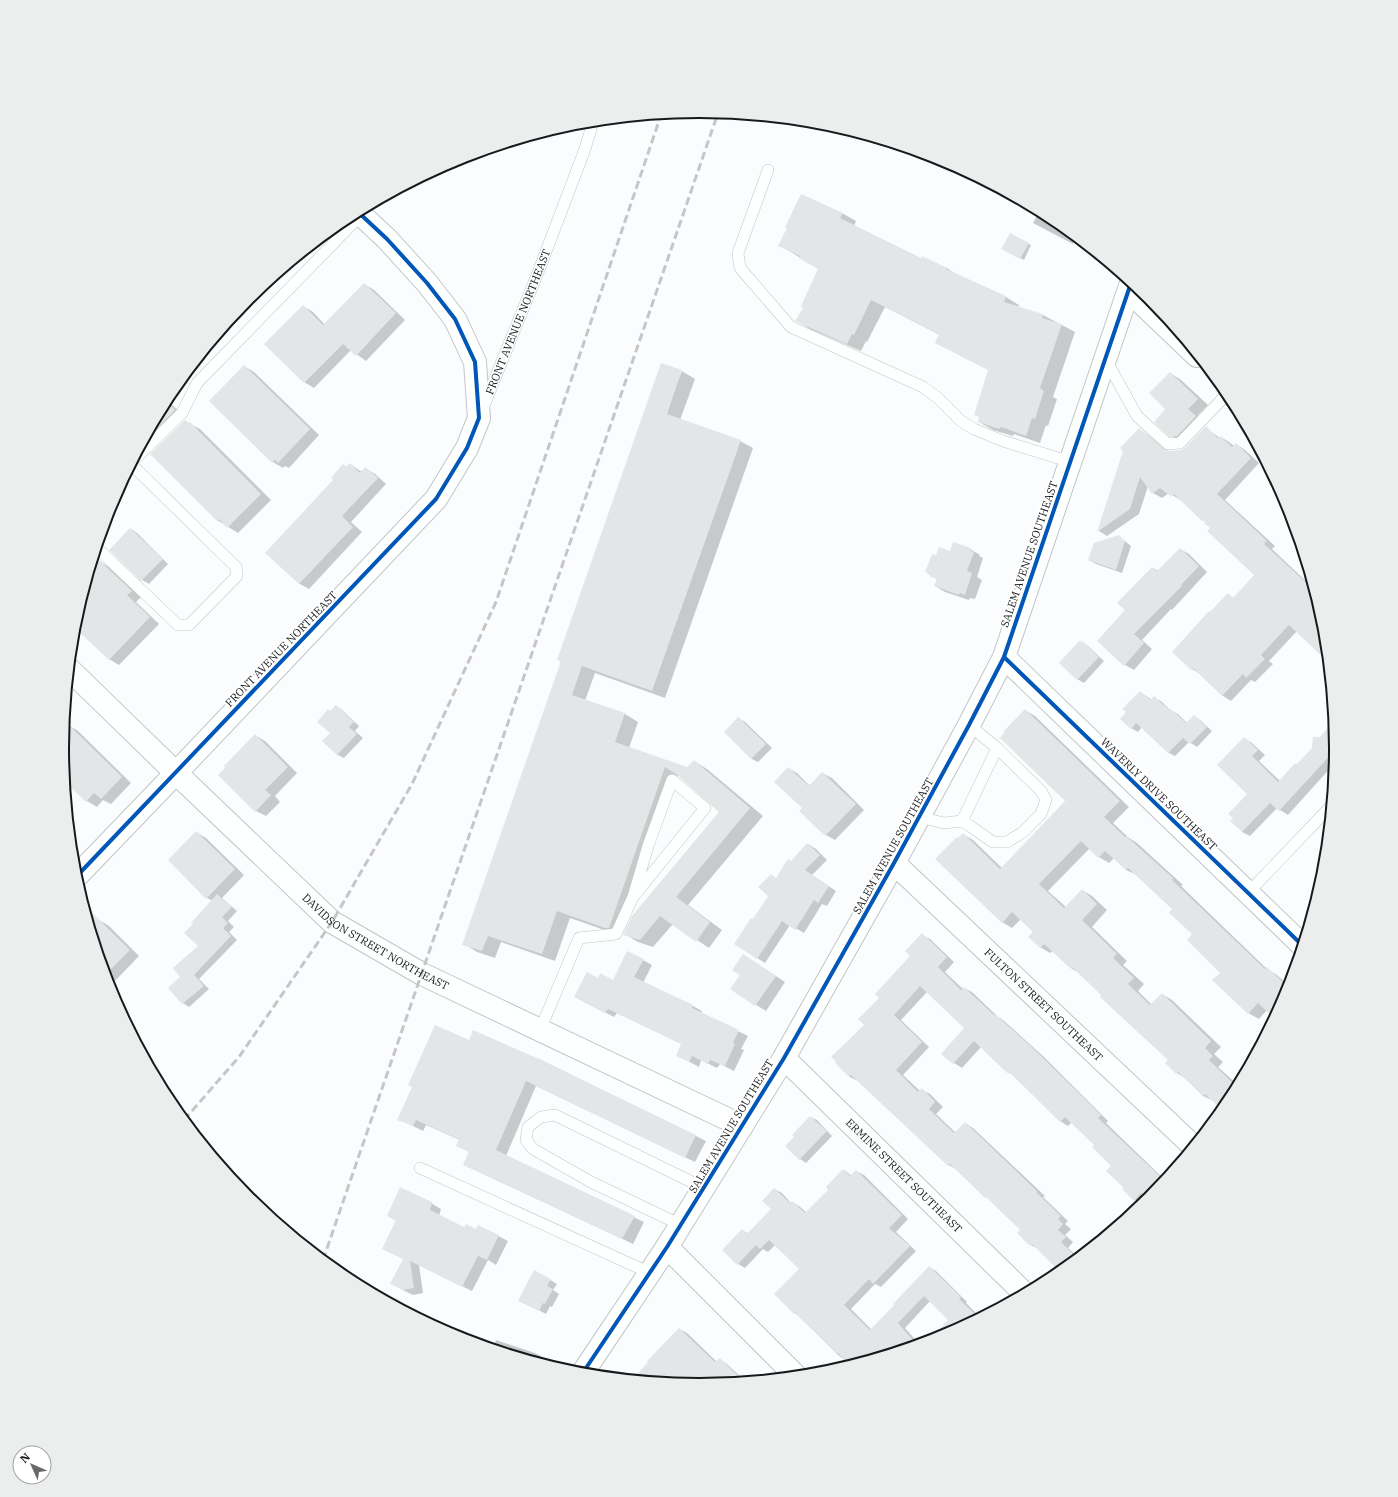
<svg xmlns="http://www.w3.org/2000/svg" width="1398" height="1497" viewBox="0 0 1398 1497" font-family="'IBM Plex Serif',serif">
<style>
.shadow{fill:#0003}
.building{fill:#e3e5e7}
.lines{fill:none;stroke-linecap:round;stroke-linejoin:round}
.lane-casing{stroke:#c3c5c7;stroke-width:12}
.street-casing{stroke:#c3c5c7;stroke-width:24}
.secondary-casing{stroke:#c3c5c7;stroke-width:24}
.lane{stroke:#feffff;stroke-width:11}
.street{stroke:#feffff;stroke-width:22}
.secondary{stroke:#feffff;stroke-width:22}
.rail{stroke:#c6c6c7;stroke-width:3;stroke-dasharray:8 4;stroke-linecap:butt}
.cycleway-casing{stroke:#fff;stroke-width:6}
.cycleway{stroke:#0057b8;stroke-width:4}
.labels{text-anchor:middle;dominant-baseline:central;stroke-width:4;stroke-linejoin:round;paint-order:stroke}
.street-label{font-size:11px;fill:#171a1d;stroke:#fff}
.rim{fill:none;stroke:#171a1d;stroke-width:2}
</style>
<rect width="100%" height="100%" fill="#fbfcfd"/>
<!-- shadow -->
<g class="shadow">
<path d="M1039,212L1053,219L1076,238L1073,244L1033,223Z"/>
<path d="M842,213L856,221L854,226L922,259L923,258L947,268L960,277L1006,297L1019,305L1018,307L1043,315L1075,332L1053,397L1057,399L1048,426L1046,425L1040,443L1014,434L1013,436L993,430L979,422L989,370L936,343L940,335L885,307L867,342L866,341L861,351L810,329L797,321L805,307L819,269L779,245Z"/>
<path d="M1010,234L1031,245L1024,260L1003,249Z"/>
<path d="M364,284L374,290L405,320L366,361L351,350L314,388L304,382L303,306L313,312L325,325Z"/>
<path d="M244,366L254,372L319,435L289,468L285,466L283,468L273,462Z"/>
<path d="M682,371L695,379L680,420L740,441L753,448L665,698L595,673L585,701L625,714L638,722L629,748L688,769L694,761L707,769L763,816L688,905L722,930L709,948L673,924L653,947L638,942L625,934L720,812L678,775L622,935H619L570,918L555,961L501,942L495,958L477,952L464,944L562,662L558,660Z"/>
<path d="M1170,373L1180,379L1208,405L1198,415L1205,423L1181,442L1171,436L1167,409Z"/>
<path d="M167,400L184,416L143,445Z"/>
<path d="M185,421L200,429L271,500L238,533L217,520Z"/>
<path d="M1206,428L1220,438L1221,437L1229,442L1234,446L1236,444L1245,450L1259,463L1225,500L1275,546L1272,549L1309,584L1311,582L1324,624L1327,656L1319,652L1297,631L1269,661L1273,664L1255,682L1251,680L1231,701L1223,696L1200,674L1192,669L1210,613L1228,595L1234,598L1256,575L1206,522L1182,501L1169,493L1162,498L1153,493L1148,486L1139,514L1107,536L1099,531L1124,451L1139,429L1148,435L1168,452L1181,451L1185,449Z"/>
<path d="M350,464L362,472L365,468L375,474L386,484L351,522L362,532L309,589L300,584L267,553L335,480L343,465L347,467Z"/>
<path d="M131,529L137,533L168,564L149,584L142,580Z"/>
<path d="M1119,536L1131,546L1122,573L1096,564L1089,560Z"/>
<path d="M970,549L980,555L979,556L983,558L977,577L982,580L975,599L970,598L969,600L945,592L935,586L938,580L926,572L937,557L951,552Z"/>
<path d="M1180,549L1189,554L1207,572L1172,610L1171,609L1142,640L1152,649L1134,670L1125,665L1126,610L1153,568L1159,571Z"/>
<path d="M99,561L109,567L141,597L136,602L159,624L119,665L109,659L74,626L93,563L96,564Z"/>
<path d="M1082,642L1088,646L1104,661L1084,683L1077,679Z"/>
<path d="M1140,692L1152,700L1154,698L1161,701L1171,711L1178,714L1187,723L1194,716L1200,720L1212,731L1197,747L1189,742L1175,756L1169,753L1142,727L1138,732L1131,728L1127,712Z"/>
<path d="M336,706L342,710L359,726L355,731L363,738L344,758L338,755L323,741L331,733L330,712Z"/>
<path d="M1025,710L1035,716L1129,807L1113,823L1129,838L1137,843L1183,885L1181,886L1267,969L1277,975L1289,986L1287,992L1274,1017L1267,1010L1259,1019L1248,1013L1222,973L1174,909L1137,875L1126,870L1114,858L1109,863L1099,857L1090,848L1048,891L1066,907L1082,890L1092,896L1107,910L1092,927L1127,961L1123,965L1144,984L1138,991L1152,1005L1162,994L1172,1000L1221,1047L1214,1054L1223,1062L1218,1067L1238,1085L1229,1103L1223,1110L1214,1101L1203,1096L1185,1078L1177,1073L1167,1063L1170,1060L1079,973L1071,968L1053,951L1050,953L1040,947L1034,932L1021,919L1012,928L1002,922L958,839L963,834L973,840L1002,868L1067,801Z"/>
<path d="M738,718L745,722L772,748L758,762L752,759L725,732Z"/>
<path d="M1334,724L1336,749L1334,764L1288,815L1277,808L1250,836L1242,832L1248,794L1244,738L1252,743L1265,755L1259,761L1280,781L1298,765Z"/>
<path d="M67,725L77,730L131,783L111,804L103,800L97,807L87,801L64,770L62,748L64,728Z"/>
<path d="M255,735L265,741L297,773L275,796L280,802L266,816L256,811Z"/>
<path d="M788,768L797,773L810,786L822,773L832,778L864,810L835,840L826,835L801,811L804,808Z"/>
<path d="M196,832L206,838L244,875L222,898L237,911L228,921L234,927L229,932L237,940L199,979L209,989L189,1007L183,1003L169,988L182,977L199,946L213,901L207,898Z"/>
<path d="M808,844L816,849L827,860L812,875L836,891L827,906L822,904L804,933L790,925L765,963L757,958L753,920L769,896L777,879Z"/>
<path d="M99,920L109,926L139,956L114,982L106,978L91,928Z"/>
<path d="M922,935L930,939L954,962L945,972L963,989L964,988L972,992L997,1016L1003,1020L1043,1056L1108,1121L1106,1123L1165,1180L1149,1199L1148,1198L1143,1204L1135,1200L1125,1188L1113,1166L1095,1145L1072,1122L1068,1126L1060,1121L1015,1076L1008,1072L981,1047L962,1068L954,1063L943,1054L965,1028L928,991L901,1020L929,1047L903,1075L920,1091L922,1090L930,1094L943,1107L936,1114L956,1133L965,1123L973,1128L1045,1196L1043,1197L1068,1221L1065,1224L1071,1229L1065,1235L1073,1242L1068,1248L1078,1257L1061,1271L1040,1250L1031,1245L1018,1233L1021,1230L990,1200L957,1169L948,1165L858,1081L850,1077L836,1063L865,1025L881,998L911,956Z"/>
<path d="M643,960L652,965L643,983L693,1006L702,1011L701,1013L748,1036L741,1049L744,1050L734,1071L720,1064L717,1068L701,1060L699,1067L686,1060L682,1044L617,1013L614,1017L584,1002L598,979L614,981Z"/>
<path d="M753,961L785,982L766,1011L731,989Z"/>
<path d="M469,1041L539,1059L706,1141L695,1162L536,1086L506,1156L644,1222L633,1244L464,1165L469,1152L460,1140L426,1125L423,1131L399,1119Z"/>
<path d="M810,1117L817,1120L832,1136L806,1163L800,1159L795,1137Z"/>
<path d="M844,1170L852,1176L856,1171L864,1175L908,1219L896,1232L916,1251L881,1287L875,1284L851,1309L872,1330L929,1267L936,1271L967,1302L966,1303L980,1317L943,1337L931,1341L950,1320L930,1301L905,1328L919,1344L851,1365L837,1354L799,1316L793,1312L800,1269L775,1245L768,1252L763,1249L745,1268L738,1264L742,1230L749,1234L772,1209L774,1189L782,1193L791,1203L792,1202L799,1206L807,1213L829,1190Z"/>
<path d="M431,1203L441,1209L439,1216L465,1228L477,1230L479,1226L508,1241L496,1265L488,1260L472,1291L419,1265L423,1293L413,1295L401,1289L403,1259L397,1221L388,1216Z"/>
<path d="M535,1271L557,1284L553,1290L559,1294L552,1307L550,1306L546,1314L520,1300Z"/>
<path d="M679,1329L687,1333L717,1362L720,1359L727,1364L745,1381L699,1385Z"/>
<path d="M496,1340L535,1353L541,1356L539,1362L493,1349Z"/>
</g>
<!-- building -->
<g class="building">
<path d="M801,194L843,213L840,218L921,258L922,256L947,268L946,269L1006,296L1004,302L1043,314L1042,318L1062,324L1040,388L1044,391L1035,419L1032,418L1026,436L1001,427L999,429L978,422L979,417L974,415L988,370L935,343L939,334L871,300L854,335L852,334L847,344L795,321L803,308L801,306L818,269L799,258L800,256L778,246L787,228L785,227Z"/>
<path d="M1010,233L1029,243L1020,259L1001,249Z"/>
<path d="M364,283L396,313L356,356L343,344L304,383L264,344L303,305L323,325Z"/>
<path d="M661,363L682,370L667,414L741,440L652,691L582,666L572,695L625,713L615,742L687,767L694,760L750,808L676,897L710,922L696,942L660,916L640,940L623,935L632,916L719,812L677,775L665,767L609,928H605L557,911L542,954L488,936L482,951L462,945L561,661L557,660Z"/>
<path d="M244,365L310,429L278,463L275,460L272,463L209,401Z"/>
<path d="M1170,372L1198,399L1188,409L1196,416L1177,436L1170,437L1154,422L1165,409L1149,393Z"/>
<path d="M166,401L175,410L146,439Z"/>
<path d="M185,420L189,423L190,422L261,494L227,528L219,519L217,521L150,454Z"/>
<path d="M1206,426L1218,438L1220,436L1232,447L1236,443L1251,458L1217,494L1267,541L1264,544L1313,589L1324,624L1327,661L1289,625L1261,655L1265,659L1246,678L1243,674L1222,696L1193,668L1191,670L1172,652L1209,611L1210,612L1228,593L1233,598L1254,575L1207,531L1210,528L1204,523L1206,521H1202L1174,494L1172,497L1160,488L1152,494L1140,477L1130,509L1097,532L1123,451L1120,448L1139,428L1164,449L1169,451L1181,450L1185,448Z"/>
<path d="M350,463L360,473L365,467L378,478L342,516L353,527L299,584L265,553L333,480L331,478L343,464L346,467Z"/>
<path d="M130,528L163,559L141,581L109,550Z"/>
<path d="M1119,535L1125,541L1116,570L1088,560L1094,543Z"/>
<path d="M953,542L971,548L970,550L974,552L967,571L972,573L965,595L960,593L959,595L934,586L937,579L929,576L930,574L925,572L932,554L936,555L939,547L950,551Z"/>
<path d="M1180,548L1199,566L1181,585L1182,586L1134,634L1144,643L1124,666L1097,641L1125,610L1117,603L1152,567L1157,571Z"/>
<path d="M99,560L132,591L127,595L150,617L109,660L74,627L91,567Z"/>
<path d="M1079,641L1080,642L1082,641L1099,657L1077,680L1059,663Z"/>
<path d="M1140,691L1150,700L1154,696L1169,710L1171,709L1186,723L1194,715L1207,727L1190,744L1183,738L1168,753L1136,723L1131,729L1120,719L1126,712L1122,709Z"/>
<path d="M336,705L354,722L349,727L357,734L337,755L322,741L330,733L317,722L328,709L330,711Z"/>
<path d="M1025,709L1120,801L1104,817L1125,837L1126,836L1173,878L1172,880L1265,969L1267,967L1289,988L1274,1018L1258,1003L1248,1014L1212,980L1220,973L1187,940L1192,934L1169,913L1172,909L1128,868L1126,870L1105,851L1098,858L1081,841L1039,884L1064,908L1082,889L1097,904L1082,920L1117,954L1113,958L1134,978L1128,984L1150,1005L1162,993L1211,1041L1205,1048L1213,1056L1209,1060L1237,1087L1229,1103L1222,1110L1205,1094L1203,1096L1178,1072L1176,1074L1165,1063L1168,1060L1100,997L1101,995L1072,967L1071,969L1044,944L1040,948L1028,937L1033,932L1012,912L1002,923L935,859L957,837L958,838L963,833L1000,869L1065,801L1000,738L1004,733L1003,732Z"/>
<path d="M738,717L766,744L751,759L724,732Z"/>
<path d="M65,721L122,777L101,799L94,793L86,802L65,782L62,748Z"/>
<path d="M1333,722L1336,749L1279,811L1270,803L1242,832L1230,821L1233,818L1228,814L1247,794L1217,765L1244,737L1258,750L1252,756L1278,782L1295,763L1297,764L1312,748L1313,737H1320Z"/>
<path d="M255,734L288,767L265,790L271,795L255,812L218,775L225,768L224,766Z"/>
<path d="M788,767L809,786L822,772L856,804L825,836L799,811L802,808L774,782Z"/>
<path d="M196,831L235,869L206,899L168,860Z"/>
<path d="M807,843L820,855L805,870L829,886L818,903L814,900L795,930L782,921L757,959L734,944L751,918L753,919L768,896L758,887L771,874L776,878L788,859L791,861Z"/>
<path d="M217,894L232,907L222,917L228,923L223,928L231,936L194,975L204,986L182,1004L168,988L180,977L173,968L198,946L184,933L193,924L191,923Z"/>
<path d="M84,905L130,950L105,975L99,956Z"/>
<path d="M922,933L947,957L938,967L961,990L964,987L994,1015L995,1014L1035,1050L1101,1115L1098,1118L1165,1181L1148,1200L1141,1193L1134,1201L1122,1189L1124,1188L1106,1171L1111,1166L1092,1147L1094,1145L1065,1117L1060,1122L1009,1072L1007,1073L974,1041L953,1064L941,1054L964,1028L920,986L894,1015L922,1042L896,1070L918,1092L922,1088L935,1102L929,1109L954,1133L965,1122L1037,1191L1036,1192L1061,1216L1058,1219L1063,1224L1058,1230L1066,1237L1061,1242L1077,1258L1060,1272L1032,1244L1030,1246L1017,1233L1020,1230L986,1197L985,1198L950,1164L948,1166L851,1075L849,1077L835,1063L836,1061L831,1057L864,1025L858,1019L879,998L875,994L910,956L905,951Z"/>
<path d="M627,951L644,959L634,977L693,1005L692,1008L739,1030L733,1043L735,1044L725,1066L710,1060L708,1064L692,1056L689,1062L676,1056L681,1044L608,1009L605,1013L574,997L587,972L598,978L600,973L613,980Z"/>
<path d="M743,954L776,976L755,1006L730,989L740,975L732,970Z"/>
<path d="M435,1025L469,1040L473,1030L539,1059L696,1135L685,1158L526,1081L496,1150L635,1216L622,1239L497,1180L463,1165L469,1152L456,1146L459,1139L416,1120L413,1126L397,1120L412,1087L408,1085Z"/>
<path d="M810,1116L827,1131L799,1160L785,1146L794,1137L792,1135Z"/>
<path d="M843,1169L850,1176L856,1170L902,1215L889,1228L910,1246L873,1284L869,1279L844,1305L870,1330L894,1305L893,1304L929,1266L961,1297L959,1299L979,1318L943,1337L929,1341L948,1320L924,1296L898,1323L917,1345L850,1365L838,1353L837,1354L794,1312L793,1313L774,1294L799,1269L769,1240L760,1249L756,1245L737,1265L722,1250L742,1229L747,1234L771,1209L762,1201L774,1188L790,1203L792,1201L805,1213L828,1190L826,1187Z"/>
<path d="M400,1187L432,1202L430,1210L464,1227L466,1224L476,1229L478,1225L499,1235L487,1260L478,1256L462,1287L410,1261L414,1288L403,1290L390,1284L403,1259L382,1249L396,1220L387,1216Z"/>
<path d="M534,1270L551,1279L547,1286L553,1289L545,1304L543,1303L539,1311L518,1301Z"/>
<path d="M679,1328L715,1362L720,1358L743,1381L699,1386L633,1379L648,1362L647,1361Z"/>
</g>
<g class="lines">
<!-- lane casing -->
<g class="lane-casing">
<g id="lane">
<path d="M768,170L738,253L740,268L791,327L923,387L938,398L961,421L974,429L1003,441L1071,462"/>
<path d="M1106,360L1137,416L1168,444L1180,443L1228,393"/>
<path id="s1" d="M483,408L539,270L585,149L593,122"/>
<path d="M135,459L182,413L197,383L361,215"/>
<path d="M97,548L178,625H189L237,576L236,567L132,465"/>
<path d="M919,817L944,823L962,821L970,826L993,842H1007L1023,832L1041,814L1046,800L1041,791L997,748L969,725"/>
<path d="M962,821L997,748"/>
<path d="M1248,893L1330,807"/>
<path d="M540,1030L579,938L616,934L633,897L705,808L672,780L648,846L633,897"/>
<path d="M420,1168L650,1273"/>
<path d="M681,1225L591,1182L533,1149L526,1140L528,1127L541,1117L555,1115L704,1188"/>
</g>
</g>
<!-- street casing -->
<g class="street-casing">
<g id="street">
<path d="M1129,291L1197,356"/>
<path d="M70,670L176,773L76,877"/>
<path id="s2" d="M894,863L1193,1146"/>
<path id="s3" d="M784,1058L1024,1293"/>
<path d="M667,1247L796,1376"/>
</g>
</g>
<!-- secondary casing -->
<g class="secondary-casing">
<g id="secondary">
<path id="s4" d="M358,212L387,239L427,283L455,319L475,362L479,418L467,448L436,499L176,773L332,922L422,974L742,1126"/>
<path d="M1004,657L1302,945"/>
<path d="M582,1374L667,1247L784,1058L894,863L969,725L1004,657L1131,283"/>
</g>
</g>
<!-- lane -->
<use href="#lane" class="lane"/>
<!-- street -->
<use href="#street" class="street"/>
<!-- secondary -->
<use href="#secondary" class="secondary"/>
<!-- rail -->
<g class="rail">
<path d="M184,1120L239,1057L332,922L412,784L496,602L661,115"/>
<path d="M323,1260L718,113"/>
</g>
<!-- cycleway casing -->
<g class="cycleway-casing">
<g id="cycleway">
<path d="M1004,657L1302,945"/>
<path d="M76,877L436,499L467,448L479,418L475,362L455,319L427,283L387,239L358,212"/>
<path d="M582,1374L667,1247L784,1058L894,863L969,725L1004,657L1131,283"/>
</g>
</g>
<!-- cycleway -->
<use href="#cycleway" class="cycleway"/>
</g>
<g class="labels">
<!-- street labels -->
<g class="street-label">
<text stroke="none"><textPath href="#s1" startOffset="93">FRONT AVENUE NORTHEAST</textPath></text>
<text transform="translate(1029 554) rotate(-71)">SALEM AVENUE SOUTHEAST</text>
<text transform="translate(281 649) rotate(-46)">FRONT AVENUE NORTHEAST</text>
<text transform="translate(1159 794) rotate(44)">WAVERLY DRIVE SOUTHEAST</text>
<text transform="translate(893 846) rotate(-61)">SALEM AVENUE SOUTHEAST</text>
<text stroke="none"><textPath href="#s4" startOffset="981">DAVIDSON STREET NORTHEAST</textPath></text>
<text stroke="none"><textPath href="#s2" startOffset="206">FULTON STREET SOUTHEAST</textPath></text>
<text transform="translate(731 1126) rotate(-59)">SALEM AVENUE SOUTHEAST</text>
<text stroke="none"><textPath href="#s3" startOffset="168">ERMINE STREET SOUTHEAST</textPath></text>
</g>
</g>
<!-- crop -->
<path d="M0 0H1398V1497H0ZM69 748a630 630 0 1 1 1260 0a630 630 0 1 1-1260 0Z" fill="#eceded" fill-rule="evenodd"/>
<path class="rim" d="M69 748a630 630 0 1 1 1260 0a630 630 0 1 1-1260 0Z"/>
<!-- north arrow -->
<g transform="translate(32 1465) rotate(315)"><circle r="19" fill="#ffffff" stroke="#a2a3a5"/>
<path d="M0-3L7 15L0 10L-7 15Z" fill="#67696b"/>
<text y="-6" font-size="11" font-weight="bold" text-anchor="middle" fill="#171a1d">N</text>
</g>
</svg>
